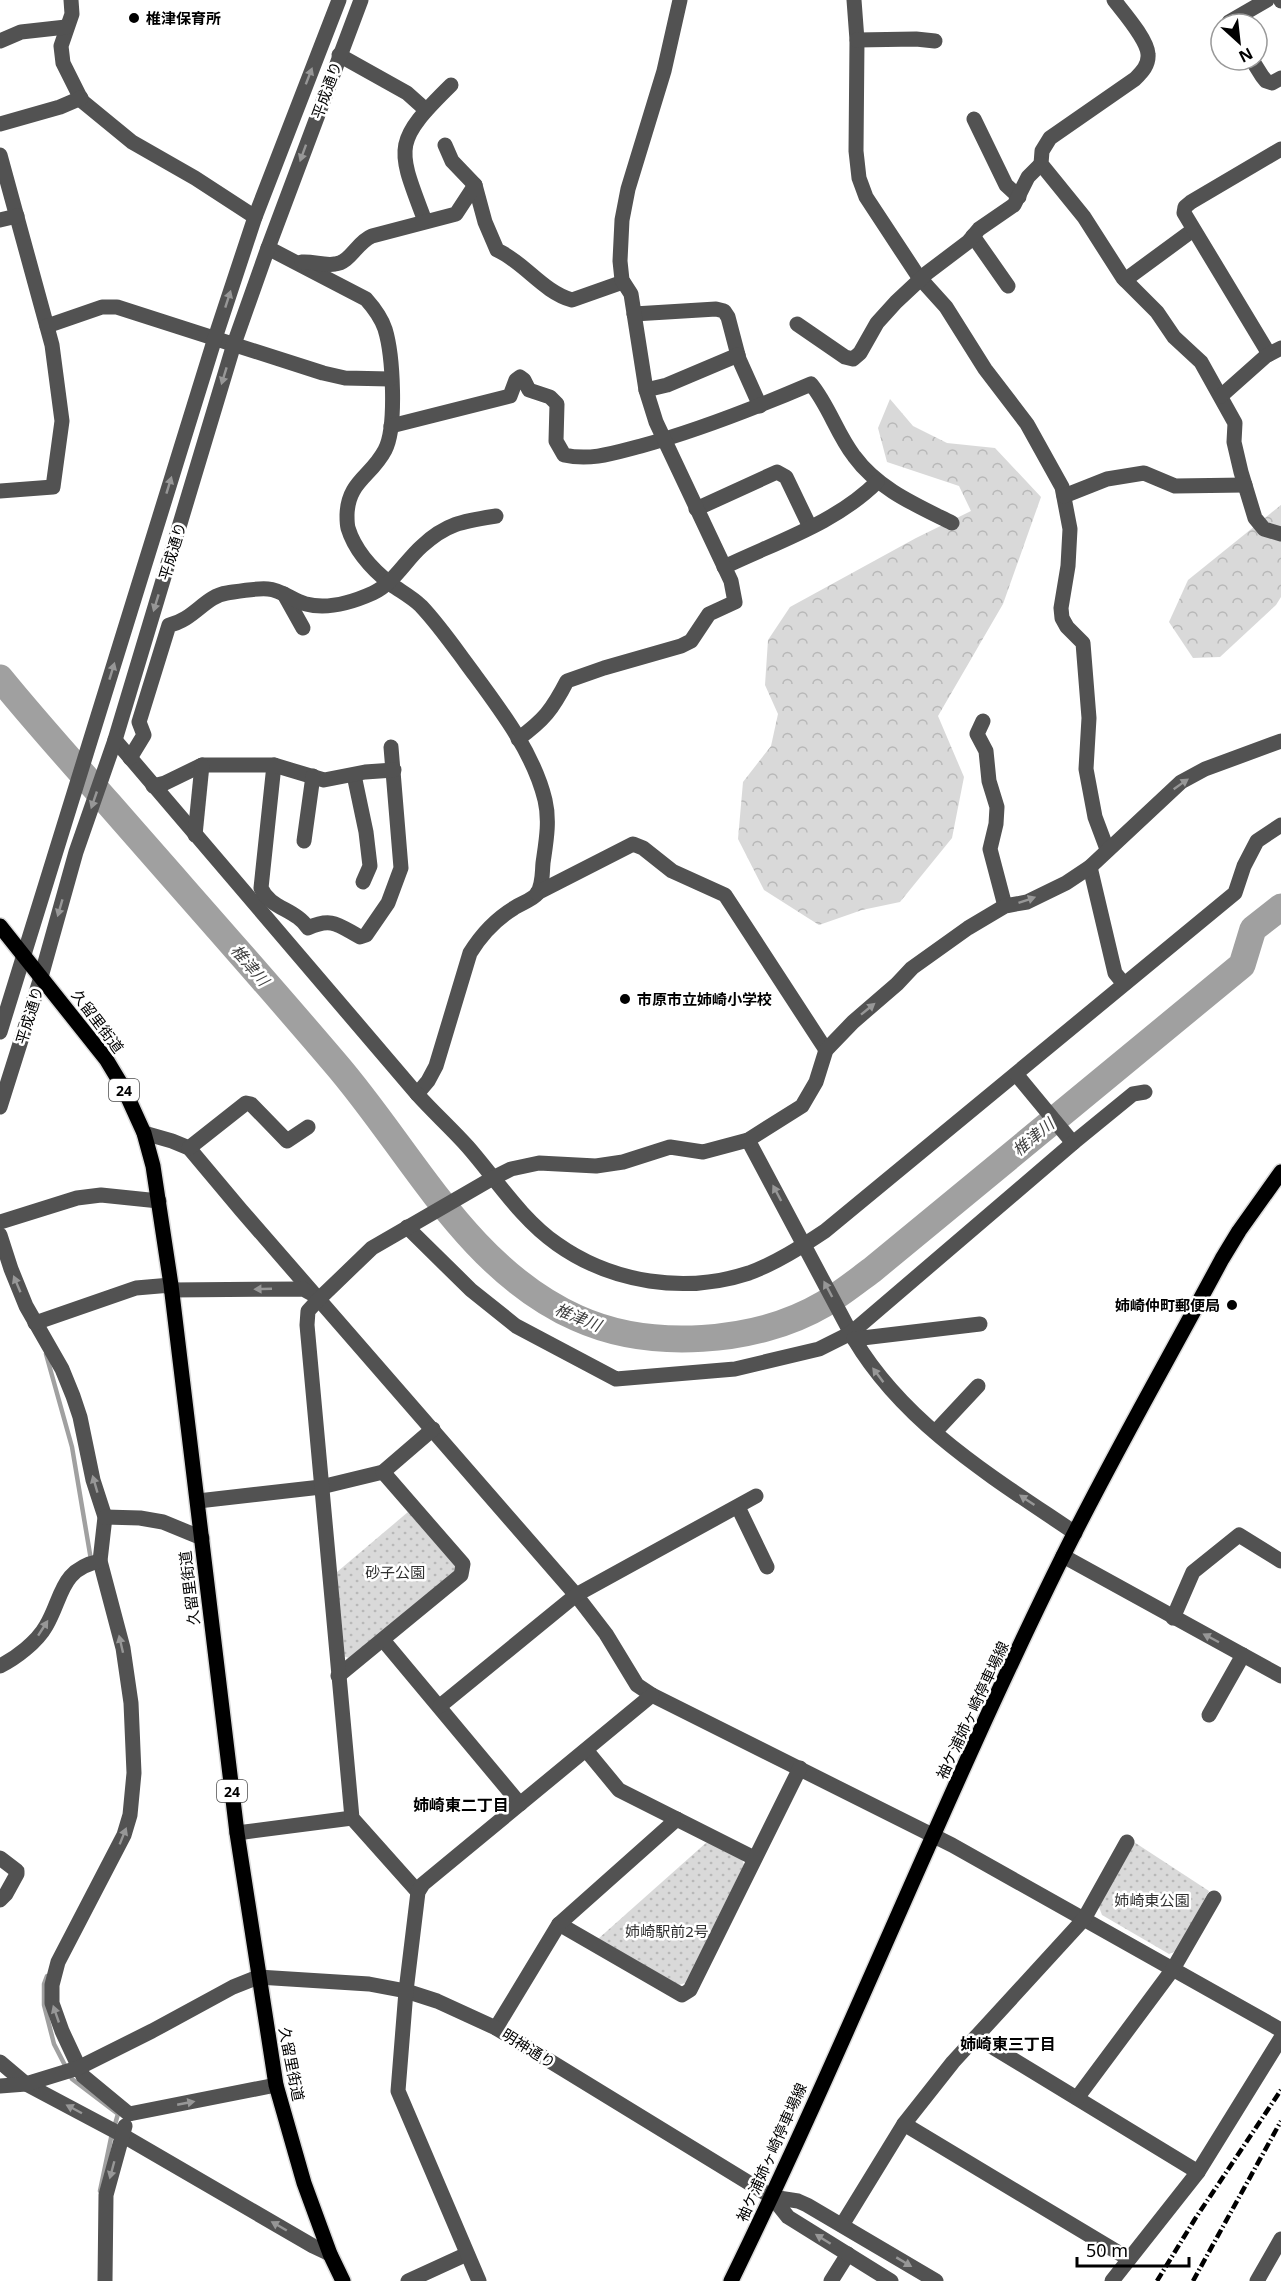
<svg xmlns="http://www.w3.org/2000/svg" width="1281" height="2281" viewBox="0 0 1281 2281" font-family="'Noto Sans','Noto Sans JP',sans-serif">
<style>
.forest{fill:url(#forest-crowns)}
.park{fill:url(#park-dots)}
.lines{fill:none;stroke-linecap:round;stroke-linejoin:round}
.stream{stroke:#a0a0a0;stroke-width:4.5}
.river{stroke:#a0a0a0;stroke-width:27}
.major-casing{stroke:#dbdbdb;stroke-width:18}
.minor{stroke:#525252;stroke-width:15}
.major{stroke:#000;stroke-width:15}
.rail{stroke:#000;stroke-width:4.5;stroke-dasharray:9 3 1.5 3;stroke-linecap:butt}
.oneway{fill:#979797}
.poi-dot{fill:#000;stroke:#fff;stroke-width:2}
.labels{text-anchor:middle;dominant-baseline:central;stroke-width:5;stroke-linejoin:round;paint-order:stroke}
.shield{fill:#fff;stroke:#4c4c4c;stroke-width:1.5}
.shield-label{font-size:14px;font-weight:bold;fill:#000}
.poi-label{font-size:15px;font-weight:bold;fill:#000;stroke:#fff;text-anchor:start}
.street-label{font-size:15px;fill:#000;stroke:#fff}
.park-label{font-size:15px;fill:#303030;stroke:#fff}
.water-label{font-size:16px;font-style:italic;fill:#414141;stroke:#fff}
.neighbourhood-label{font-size:16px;font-weight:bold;fill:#000;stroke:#fff}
</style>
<defs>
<pattern id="forest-crowns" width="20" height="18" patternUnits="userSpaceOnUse" patternTransform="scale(1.5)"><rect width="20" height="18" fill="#d9d9d9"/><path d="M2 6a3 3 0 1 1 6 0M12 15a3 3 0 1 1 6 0" fill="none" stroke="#b8b8b8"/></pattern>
<pattern id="park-dots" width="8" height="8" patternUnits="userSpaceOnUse" patternTransform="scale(1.5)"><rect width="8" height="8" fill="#d9d9d9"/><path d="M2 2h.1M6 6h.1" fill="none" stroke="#b8b8b8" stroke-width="1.8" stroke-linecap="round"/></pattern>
</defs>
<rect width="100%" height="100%" fill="#fff"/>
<!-- forest -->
<g class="forest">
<path d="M890,399L913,426L947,443L995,448L1041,497L1003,604L938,716L964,777L952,838L900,902L862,910L819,925L764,890L738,839L743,782L771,746L778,714L765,685L768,640L790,607L916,538L971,511L959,486L887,462L878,428Z"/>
<path d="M1281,505V597L1276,605L1220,657L1193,658L1169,622L1188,580Z"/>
</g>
<!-- park -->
<g class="park">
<path d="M408,1512L455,1565L454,1572L349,1658L343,1656L337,1572Z"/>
<path d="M707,1842L742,1859L744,1865L685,1983L679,1985L598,1939Z"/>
<path d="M1134,1842L1209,1891L1176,1951L1169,1954L1102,1915L1099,1907Z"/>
</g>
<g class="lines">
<!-- stream -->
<g class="stream">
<path d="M46,1354L72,1447L91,1560"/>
<path d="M47,1976L44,1984V2005L54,2044L72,2079L118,2114L111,2138L100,2191"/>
</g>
<!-- river -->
<path class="river" d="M0,678C35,721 72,762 109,804C184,890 261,976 335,1063C411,1151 467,1269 577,1318C650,1351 756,1344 824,1304C841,1294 857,1281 872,1270L1242,965L1253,929L1281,907"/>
<!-- major casing -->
<g class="major-casing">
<g id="major">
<path d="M0,926L106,1059L124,1089L144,1133L153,1166L171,1285L237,1833L276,2085L304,2183L330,2254L343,2281"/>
<path d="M731,2281C848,2042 945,1794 1063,1556C1113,1455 1169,1358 1222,1259L1239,1231L1281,1172"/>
</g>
</g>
<!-- minor -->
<g class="minor">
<path d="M71,0L72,14L61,46L63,63L82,101L132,142L195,178L255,217"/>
<path d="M854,0L857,40L856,151L859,178L866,197L918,276L946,307L985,369L1027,424L1062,487L1070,529L1068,566L1061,608L1062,618L1067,627L1083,643L1089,718L1086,769L1095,817L1107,849"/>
<path d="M1114,0C1124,13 1147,39 1148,54C1149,65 1142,72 1135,79L1050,138L1042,151L1041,164L1084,217L1123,278L1157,312L1174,337L1201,362L1235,423L1234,442L1241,472L1255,518L1264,529L1281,534"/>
<path d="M1281,0V1"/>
<path d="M1231,24L1229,22L1267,0"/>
<path d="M857,40L916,39L935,41"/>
<path d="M0,41L21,32L66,27"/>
<path d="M339,55L407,93L426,110"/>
<path d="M1252,60L1262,76L1266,81L1272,83L1281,78"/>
<path d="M974,119L1006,185L1019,197"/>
<path d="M0,124L60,107L81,98"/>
<path d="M445,145L452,161L475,185L485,222L497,250C524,262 543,292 572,300L623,282"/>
<path d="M0,155L52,345L62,421L53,487L0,491"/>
<path d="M0,220L17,216"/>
<path d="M425,221C397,147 392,143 451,85"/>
<path d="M973,236L1008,286"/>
<path d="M268,248L366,299C374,308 381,317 385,329C393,355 397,427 385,450C371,477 348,481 347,515C347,519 347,524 348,528C355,551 374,571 392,585C402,592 413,598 421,606C438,624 452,644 466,663C496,704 533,750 545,800C550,821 546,842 543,863C542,874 543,884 537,894C532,900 521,903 514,908C496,919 481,935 470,953L436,1066L428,1081L417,1094"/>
<path d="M302,262C313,261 324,266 335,264C350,263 357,242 372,236L456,214L475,185"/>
<path d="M1125,280L1193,230"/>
<path d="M634,314L716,309L724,311L728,317L739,359L760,406"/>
<path d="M797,324L845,357L853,359L860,353L877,323L896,302L927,273L968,242L979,229L1014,205L1028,177L1041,164"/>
<path d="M47,326L102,307H117L323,373L345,378L390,379"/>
<path d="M1269,354L1184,213L1185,207L1191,202L1281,149"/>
<path d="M646,390L667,385L738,355"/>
<path d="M1221,396L1266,356L1281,348"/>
<path d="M391,426L510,396L516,380L520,377L524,380L529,390L550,397L557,404L556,441L564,455C591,461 614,453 641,446C699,430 755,408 811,384C829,406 837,434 854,456C878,489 916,505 952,523"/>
<path d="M1064,496L1107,479L1144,473L1175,486L1245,485"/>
<path d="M696,509L777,472L786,477L810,527"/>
<path d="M724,567C776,542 836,523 877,482"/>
<path d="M284,594L303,628"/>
<path d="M983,721L977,734L986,751L989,781L997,807L996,824L990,849L1005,906"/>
<path d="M518,739C544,720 552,710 567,681L604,668L681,646L691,641L709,614L735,602L731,581L656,422L646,390L631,294L622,280L620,261L622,220L628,189L664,71L680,0"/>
<path d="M115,740L417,1094C433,1112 452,1129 468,1147C496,1179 521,1219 557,1244C612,1283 685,1294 749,1273C776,1263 801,1247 825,1231L1235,893L1244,866L1257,841L1281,825"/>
<path d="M130,758L144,735L139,722L169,625C194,620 205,596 227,593C240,591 255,588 268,589C282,590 293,601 306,604C328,610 353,602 373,593C394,583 405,561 422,546C447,523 464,521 496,516"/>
<path d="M274,765L261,888C270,909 296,909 308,928C332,917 338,925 360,937L366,935L388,903L401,868L391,747"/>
<path d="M354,775L366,832L370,866L363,882"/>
<path d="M153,786L165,783L202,765H274L324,780L365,772L394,770"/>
<path d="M195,835L202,765"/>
<path d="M304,841L313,776"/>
<path d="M1090,867L1115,973L1124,984"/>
<path d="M537,893L633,844L643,848L672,871L725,895L826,1050"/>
<path d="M0,1032L215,338L255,217L339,0"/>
<path d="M1016,1074L1073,1143"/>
<path d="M0,1107L41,977L76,852L115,740L234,344L268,248L361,0"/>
<path d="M144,1133L172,1141L189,1148L241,1210L576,1595L606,1634L637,1685L652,1695L952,1845L1281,2030"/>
<path d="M748,1140L854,1339C905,1425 994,1478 1075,1533"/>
<path d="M189,1148L246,1103L251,1104L287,1141L308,1127"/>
<path d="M0,1222L77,1198L101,1195L159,1201"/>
<path d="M407,1227L471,1290L516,1326L616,1379L735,1369L819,1349L851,1333L1073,1143L1133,1094L1145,1092"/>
<path d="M0,1235L11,1269L26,1306L62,1369L73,1396L80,1417L93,1480L105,1517L100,1561L123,1648L131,1703L134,1773L130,1815L124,1835L58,1962L52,1985V2003L62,2031L83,2076L129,2114"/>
<path d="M171,1290L303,1289L314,1295"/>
<path d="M35,1323L136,1288L171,1285"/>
<path d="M854,1339L980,1324"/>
<path d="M935,1432L978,1386"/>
<path d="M198,1501L321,1487L383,1472L433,1429"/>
<path d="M738,1507L767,1567"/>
<path d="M105,1517L140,1518L163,1522L202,1538"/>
<path d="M1063,1556L1281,1676"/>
<path d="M1173,1618L1193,1572L1239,1535L1281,1561"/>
<path d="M383,1640L520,1804"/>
<path d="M0,1666C16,1658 37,1642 46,1626C63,1597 60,1569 100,1561"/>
<path d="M338,1676L461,1575L463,1564L383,1472"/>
<path d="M440,1706L576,1595L756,1496"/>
<path d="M1209,1715L1243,1655"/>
<path d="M586,1750L619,1790L754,1858"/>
<path d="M237,1833L352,1818"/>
<path d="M0,1858L17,1871V1874L6,1894L0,1900"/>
<path d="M418,1892L352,1818L307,1325L308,1311L319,1299L372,1248L493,1178L511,1169L539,1163L596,1166L623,1162L670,1147L703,1152L748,1140L802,1106L816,1082L826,1050L853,1022L897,984L912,968L968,928L1005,906L1027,902L1066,883L1090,867L1181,782L1205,769L1281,741"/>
<path d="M559,1924L682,1995L690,1990L800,1768"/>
<path d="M496,2028L559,1924L677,1819"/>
<path d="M976,2037L1198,2172"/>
<path d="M0,2062L26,2084L122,2135L313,2246L330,2254"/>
<path d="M0,2086L26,2084L78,2068L152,2031L233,1987L258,1977L369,1984L406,1991L437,2001L496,2028L772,2197"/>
<path d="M1077,2098L1173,1969L1214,1898"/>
<path d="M129,2114L276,2085"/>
<path d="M904,2124L1129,2259"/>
<path d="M842,2225L904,2124L953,2062L1084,1919L1127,1842"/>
<path d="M105,2281L106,2195L125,2126"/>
<path d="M408,2281L467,2254"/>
<path d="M479,2281L398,2091L406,1991L418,1892L423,1884L652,1695"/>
<path d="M831,2281L848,2254"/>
<path d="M891,2281L788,2217L772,2197L798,2201L807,2205L936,2281"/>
<path d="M1112,2281L1198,2172L1281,2038"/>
<path d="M1257,2281L1281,2239"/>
</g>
<!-- major -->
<use href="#major" class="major"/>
<!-- rail -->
<g class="rail">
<path d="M1157,2281L1195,2219L1281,2090"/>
<path d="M1193,2281L1281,2121"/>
</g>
</g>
<!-- one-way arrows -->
<defs><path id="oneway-solid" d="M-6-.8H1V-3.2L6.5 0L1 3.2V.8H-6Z" transform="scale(1.5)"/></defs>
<g class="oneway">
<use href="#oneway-solid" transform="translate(309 76) rotate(-69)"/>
<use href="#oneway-solid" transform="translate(303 153) rotate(110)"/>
<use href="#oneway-solid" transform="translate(228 299) rotate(-72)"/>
<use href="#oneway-solid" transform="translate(224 376) rotate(107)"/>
<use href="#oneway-solid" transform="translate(169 485) rotate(-73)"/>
<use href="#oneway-solid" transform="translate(156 603) rotate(107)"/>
<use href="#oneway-solid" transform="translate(112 671) rotate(-73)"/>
<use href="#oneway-solid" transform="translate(1181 784) rotate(-35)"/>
<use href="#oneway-solid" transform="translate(94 800) rotate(109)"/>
<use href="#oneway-solid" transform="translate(1027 900) rotate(-19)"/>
<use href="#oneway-solid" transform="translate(60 908) rotate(106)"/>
<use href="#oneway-solid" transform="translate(868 1009) rotate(-39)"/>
<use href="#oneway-solid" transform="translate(777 1193) rotate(-118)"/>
<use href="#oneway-solid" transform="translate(17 1284) rotate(-113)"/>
<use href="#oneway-solid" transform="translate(263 1289) rotate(178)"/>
<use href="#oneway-solid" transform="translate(828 1289) rotate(-118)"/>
<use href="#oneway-solid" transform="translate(878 1375) rotate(-127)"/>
<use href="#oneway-solid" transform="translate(95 1484) rotate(-106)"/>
<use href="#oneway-solid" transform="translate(1027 1500) rotate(-146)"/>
<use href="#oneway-solid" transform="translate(43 1628) rotate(-57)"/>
<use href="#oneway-solid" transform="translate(1211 1638) rotate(-152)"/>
<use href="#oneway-solid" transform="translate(121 1644) rotate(-103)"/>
<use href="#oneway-solid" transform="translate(123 1836) rotate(-68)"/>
<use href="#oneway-solid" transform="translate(56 2014) rotate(-109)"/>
<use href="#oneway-solid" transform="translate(186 2103) rotate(-11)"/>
<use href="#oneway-solid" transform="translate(74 2109) rotate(-152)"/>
<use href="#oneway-solid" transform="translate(112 2170) rotate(105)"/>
<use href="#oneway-solid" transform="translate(279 2226) rotate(-150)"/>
<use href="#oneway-solid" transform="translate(823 2239) rotate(-148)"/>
<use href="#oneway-solid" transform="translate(904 2262) rotate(31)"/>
</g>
<!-- markers -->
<g class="poi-dot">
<circle cx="134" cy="18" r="6"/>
<circle cx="625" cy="999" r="6"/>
<circle cx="1232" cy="1305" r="6"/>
</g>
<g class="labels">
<!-- shield labels -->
<g class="shield">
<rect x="109" y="1079" width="30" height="22" rx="4.5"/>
<rect x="217" y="1780" width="30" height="22" rx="4.5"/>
</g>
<g class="shield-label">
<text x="124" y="1090">24</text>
<text x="232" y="1791">24</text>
</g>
<!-- poi labels -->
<g class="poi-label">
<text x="146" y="18">椎津保育所</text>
<text x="637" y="999">市原市立姉崎小学校</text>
<text x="1220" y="1305" text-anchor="end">姉崎仲町郵便局</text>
</g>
<!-- street labels -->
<g class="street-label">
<text transform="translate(326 90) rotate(-70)">平成通り</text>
<text transform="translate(172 551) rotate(-73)">平成通り</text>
<text transform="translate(29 1015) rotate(-73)">平成通り</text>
<text transform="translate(98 1021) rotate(53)">久留里街道</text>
<text transform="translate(189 1588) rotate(-97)">久留里街道</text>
<text transform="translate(972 1710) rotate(-65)">袖ケ浦姉ヶ崎停車場線</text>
<text transform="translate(529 2048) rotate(32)">明神通り</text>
<text transform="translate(292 2064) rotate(79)">久留里街道</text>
<text transform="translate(771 2152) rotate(-66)">袖ケ浦姉ヶ崎停車場線</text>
</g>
<!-- park labels -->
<g class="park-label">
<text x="395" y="1572">砂子公園</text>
<text x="1152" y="1900">姉崎東公園</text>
<text x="667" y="1931">姉崎駅前2号</text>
</g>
<!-- water labels -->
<g class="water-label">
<text transform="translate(250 965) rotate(49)">椎津川</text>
<text transform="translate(1033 1137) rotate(-40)">椎津川</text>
<text transform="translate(578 1317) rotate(22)">椎津川</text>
</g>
<!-- neighbourhood labels -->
<g class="neighbourhood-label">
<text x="461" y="1805">姉崎東二丁目</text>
<text x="1008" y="2044">姉崎東三丁目</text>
</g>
</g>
<!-- north arrow -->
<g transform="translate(1239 42) rotate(153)"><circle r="28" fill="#ffffff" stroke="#999999" stroke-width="1.5"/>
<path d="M0-4.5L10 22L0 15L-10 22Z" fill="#000000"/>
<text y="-9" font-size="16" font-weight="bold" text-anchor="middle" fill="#000000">N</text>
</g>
<!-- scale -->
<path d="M1077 2257v9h112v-9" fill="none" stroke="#000000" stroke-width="3"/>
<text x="1086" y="2257" font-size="18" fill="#000000" stroke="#ffffff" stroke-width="4.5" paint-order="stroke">50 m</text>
</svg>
